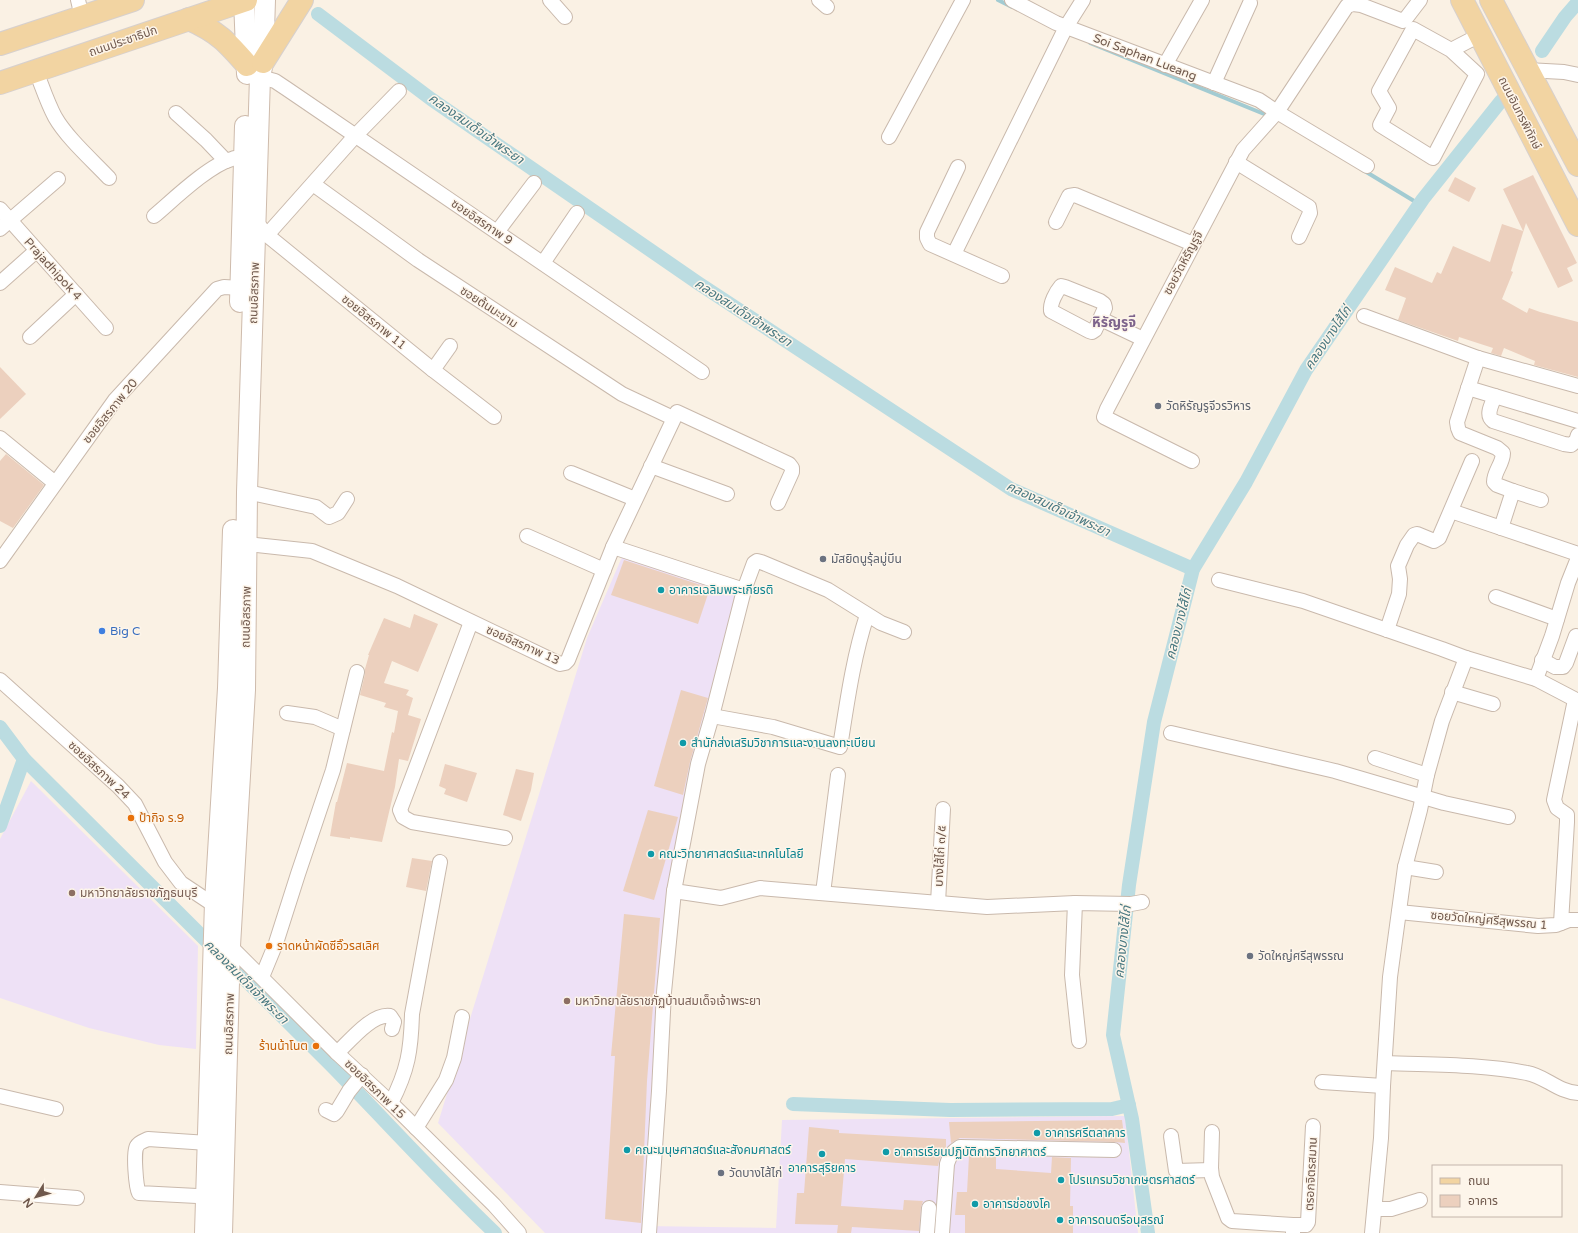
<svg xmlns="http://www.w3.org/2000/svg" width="1578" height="1233" viewBox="0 0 1578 1233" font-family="'Varela Round','Noto Sans Thai',sans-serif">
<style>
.education{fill:#eee1f6}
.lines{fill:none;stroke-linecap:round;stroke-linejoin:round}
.stream{stroke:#a2cbd2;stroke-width:4}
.canal{stroke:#bbdce1;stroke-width:14}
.building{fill:#ecd0be}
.street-casing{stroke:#c9b9ac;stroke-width:16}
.secondary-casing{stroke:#cebbac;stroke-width:22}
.primary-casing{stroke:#d7d0cd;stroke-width:24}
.street{stroke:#fff;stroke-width:14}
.secondary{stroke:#fff;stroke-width:20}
.primary{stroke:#f2d4a2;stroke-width:22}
.worship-dot{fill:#6b7280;stroke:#fdf5ea;stroke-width:1.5}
.culture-dot{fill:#0f9aa8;stroke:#fdf5ea;stroke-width:1.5}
.shop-dot{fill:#3f7fe0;stroke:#fdf5ea;stroke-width:1.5}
.food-dot{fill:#e8710a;stroke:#fdf5ea;stroke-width:1.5}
.education-dot{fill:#8d6e63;stroke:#fdf5ea;stroke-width:1.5}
.labels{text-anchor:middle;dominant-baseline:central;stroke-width:3;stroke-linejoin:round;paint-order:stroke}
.street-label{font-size:12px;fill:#6f584c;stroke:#fdf5ea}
.worship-label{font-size:12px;fill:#5b616d;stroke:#fdf5ea;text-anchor:start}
.culture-label{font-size:12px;fill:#0d838f;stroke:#fdf5ea;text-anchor:start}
.shop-label{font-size:12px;fill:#366cbe;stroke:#fdf5ea;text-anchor:start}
.food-label{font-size:12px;fill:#c56008;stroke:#fdf5ea;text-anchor:start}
.education-label{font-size:12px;fill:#785e54;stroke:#fdf5ea;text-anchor:start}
.water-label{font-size:13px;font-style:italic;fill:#487881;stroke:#fdf5ea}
.quarter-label{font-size:14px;font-weight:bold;fill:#7e648c;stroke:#fdf5ea}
</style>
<rect width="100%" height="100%" fill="#faf1e4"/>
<!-- education -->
<g class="education">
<path d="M625,550L746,592L685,807L667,886L644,1226L776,1228L782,1120L1125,1116L1138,1233H545L438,1123L587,638Z"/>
<path d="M31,781L198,946L196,1049L159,1045L89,1028L0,998V839Z"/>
</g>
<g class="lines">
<!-- stream -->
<g class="stream">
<path d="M998,0L1012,7"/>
<path d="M1090,43L1269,116"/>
<path d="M1363,170L1419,204"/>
</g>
<!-- canal -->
<g class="canal">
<path d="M318,14L431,99L698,283L1011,489L1193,569"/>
<path d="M1542,51L1565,17L1578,2"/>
<path d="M0,727L24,759C126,861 229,962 331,1065C386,1121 438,1179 495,1233"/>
<path d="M0,826L24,759"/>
<path d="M793,1104L950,1110L1112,1109L1129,1105"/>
<path d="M1148,1233L1132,1119L1113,1035L1129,885L1154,722L1193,569L1246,482L1306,370L1423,199L1501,101"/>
</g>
</g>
<!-- building -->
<g class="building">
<path d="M1533,175L1577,263L1567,268L1573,281L1558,288L1526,223L1511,271L1513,272L1502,299L1527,313L1529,308L1540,312L1578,322V377L1534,365L1535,361L1504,348L1501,356L1491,353L1493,348L1459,337L1458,341L1398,320L1406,298L1385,290L1395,267L1432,283L1437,272L1441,274L1453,246L1490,262L1502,224L1523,231L1503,189Z"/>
<path d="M1455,177L1476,188L1469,202L1448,191Z"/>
<path d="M0,367L26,394L0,419Z"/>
<path d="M6,454L44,485L13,528L0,521V461Z"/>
<path d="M624,560L710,588L698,624L611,595Z"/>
<path d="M414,614L438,624L418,672L392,661L384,683L409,690L406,695L413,698L408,715L421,719L408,761L399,759L395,787L382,842L350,837V839L330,836L336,802H337L347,763L384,771L392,732L394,733L398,711L384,707L386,703L360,695L365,674V669L369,655H368L384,618L410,628Z"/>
<path d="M681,690L708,698L690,762L683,795L654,786Z"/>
<path d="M445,764L477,773L467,802L444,794L446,789L439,786Z"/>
<path d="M516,769L534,773L531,790L521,821L503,815Z"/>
<path d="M648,810L678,817L654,900L623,891Z"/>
<path d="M412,858L432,861L426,891L406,887Z"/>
<path d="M624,914L660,918L647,1081L641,1223L605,1219L615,1056H611Z"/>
<path d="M1122,1120L1125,1143L1114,1142L960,1138L951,1143L949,1122Z"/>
<path d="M809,1127L839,1130V1133L946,1139V1148L940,1158L938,1166L845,1159L841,1206L903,1210L904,1200L923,1201L921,1207L919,1231L852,1227L851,1233H837L838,1225L795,1224L797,1193H804Z"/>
<path d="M969,1156H996V1169L1051,1173L1052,1157L1071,1158L1070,1206H1073V1233H965V1215H955L957,1192H967Z"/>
</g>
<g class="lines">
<!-- street casing -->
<g class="street-casing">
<g id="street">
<path d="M78,0L82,17"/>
<path d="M550,0L565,17"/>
<path d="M819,0L827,7"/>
<path d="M1012,0L1056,23L1259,100L1277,112L1367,166"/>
<path d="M1451,50L1477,74L1433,158L1380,125L1389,108L1379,91L1413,29L1451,50L1480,35"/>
<path d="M1165,65L1202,0"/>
<path d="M1527,70L1564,72L1578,75"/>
<path d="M36,71C42,86 47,102 55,117C67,138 92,160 109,178"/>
<path d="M260,77L275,81L287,89L702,372"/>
<path d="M1214,83L1250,3"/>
<path d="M176,113L206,140L226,161"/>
<path d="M889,137L963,0"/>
<path d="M1236,162L1309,207L1310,213L1299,237"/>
<path d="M958,167L927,232V238L930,244L1002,276"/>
<path d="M313,184L418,260L622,394L673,418"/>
<path d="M0,209L106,328"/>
<path d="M154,216C173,200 209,165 232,159C236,157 240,157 244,157"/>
<path d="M1056,222L1069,196L1075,195L1193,244"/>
<path d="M257,223L267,235L433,370L494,417"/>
<path d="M0,229L58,179"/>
<path d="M497,232L534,183"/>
<path d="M267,235L356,135L399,91"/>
<path d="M954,254L1066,27L1083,0"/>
<path d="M543,263L577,213"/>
<path d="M0,283L36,251"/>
<path d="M1061,286L1065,287L1100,301L1104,304L1105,308L1095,330L1092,332L1089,331L1051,311C1050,303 1056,292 1061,286Z"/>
<path d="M1364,316L1478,358L1578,386"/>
<path d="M1101,319L1143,339"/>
<path d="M30,337L76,294"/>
<path d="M1478,358L1457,422L1458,428L1460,433L1497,448L1503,453C1503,464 1494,471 1494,482L1497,485L1513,491L1501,528"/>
<path d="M433,370L450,346"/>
<path d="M1468,388L1578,421"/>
<path d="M1495,396C1492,404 1485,415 1493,421L1564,444L1571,445L1576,441L1578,435"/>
<path d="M0,438L55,483"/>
<path d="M1192,461L1104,417L1107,409L1243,150L1277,112L1347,6L1353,4L1361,5L1403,21L1407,17L1420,0"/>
<path d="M651,466L727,494"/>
<path d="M571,473L635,499"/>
<path d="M1513,491L1541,500"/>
<path d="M247,492L316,507L329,517L338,513L347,499"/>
<path d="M1451,511L1578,554"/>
<path d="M527,536L604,570"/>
<path d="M247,544L312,551L397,586L560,664L565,663L568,660L613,547L677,412L789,464L792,468V472L778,503"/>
<path d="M613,547L744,590"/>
<path d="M0,561L115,400L217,289L224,287L241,288"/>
<path d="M1219,580L1303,601L1442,649L1466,658L1536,679L1578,701"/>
<path d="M1496,597L1557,619"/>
<path d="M471,622L400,810L403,817L412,822L505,838"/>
<path d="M1387,630L1399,594L1400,579L1398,566L1407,545L1414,535L1417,534L1434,541L1439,538L1472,461"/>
<path d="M1542,660L1555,667H1563L1566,663L1576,636"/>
<path d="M1536,679L1552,636L1568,583L1578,558"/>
<path d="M0,680L118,786L135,804L165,862L181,883L208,901L215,902"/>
<path d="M1452,692L1493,704"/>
<path d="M287,713L315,717L343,729"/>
<path d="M712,716L773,727L840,747C847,703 853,658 867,615"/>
<path d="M1171,733L1335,771L1444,803L1508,817"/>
<path d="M1375,758L1427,775"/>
<path d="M1405,867L1436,872"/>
<path d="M674,891L721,898L760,888L987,907L1075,903L1131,904L1142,902"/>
<path d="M823,893L838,775"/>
<path d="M938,903L943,809"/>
<path d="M1075,903L1072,975L1079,1041"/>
<path d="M1399,912L1538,926L1556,925L1569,920H1578"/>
<path d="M1561,923L1567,822V815L1557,808L1554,800L1575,700"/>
<path d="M230,946L337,1053L391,1103L494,1205L519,1233"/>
<path d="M262,977L276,943L298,874L333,770L357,672"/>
<path d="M337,1053C349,1042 372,1013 390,1016L394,1022L392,1029"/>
<path d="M1385,1063C1433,1065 1480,1064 1527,1073C1545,1076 1558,1092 1578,1093"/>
<path d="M1322,1082L1383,1086"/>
<path d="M0,1096L56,1109"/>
<path d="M391,1103C408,1070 411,1050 412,1014L440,862"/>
<path d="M326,1110L334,1114L337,1111L349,1091L362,1075"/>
<path d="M416,1128L446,1080L454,1058L462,1017"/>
<path d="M1212,1132L1211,1168L1212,1177L1228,1218L1232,1221L1293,1225"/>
<path d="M1171,1136L1176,1171L1211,1170"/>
<path d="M0,1192L77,1198"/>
<path d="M197,1196L139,1193C136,1187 133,1152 137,1146C139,1142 144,1141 148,1139L208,1143"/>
<path d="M1375,1209H1391L1420,1200"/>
<path d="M649,1233L659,1091L664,992L674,891L698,764L712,716L744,590L754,563L757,561L761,562L828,590L881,623L904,632"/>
<path d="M927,1233L929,1208"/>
<path d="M942,1233L947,1164C950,1155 952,1152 960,1147L1114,1150"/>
<path d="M1293,1233V1225H1306L1308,1222L1313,1126"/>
<path d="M1372,1233L1381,1138L1383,1086L1390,977L1405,867L1420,810L1427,775L1442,721L1466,658"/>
</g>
</g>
<!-- secondary casing -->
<g class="secondary-casing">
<g id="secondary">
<path d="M244,0L247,74"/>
<path d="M240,302L245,126"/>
<path d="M205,1233L215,902L228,688L233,530"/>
<path d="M222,1233L230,946L245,690L247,492L260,77L263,62L265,0"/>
</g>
</g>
<!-- primary casing -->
<g class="primary-casing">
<g id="primary">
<path d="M1462,0L1578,225"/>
<path d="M1491,0L1578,165"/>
<path d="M189,19C218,32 227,42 247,65"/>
<path d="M0,44L133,0"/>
<path d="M263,62L302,0"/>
<path d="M0,83L246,0"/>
</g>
</g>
<!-- street -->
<use href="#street" class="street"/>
<!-- secondary -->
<use href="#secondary" class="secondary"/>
<!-- primary -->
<use href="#primary" class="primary"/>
</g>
<!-- markers -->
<g class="worship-dot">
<circle cx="1158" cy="406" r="4"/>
<circle cx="823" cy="559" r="4"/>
<circle cx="1250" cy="956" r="4"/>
<circle cx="721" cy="1173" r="4"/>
</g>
<g class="culture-dot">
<circle cx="661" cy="590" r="4"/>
<circle cx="683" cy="743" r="4"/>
<circle cx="651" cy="854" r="4"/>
<circle cx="1037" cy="1133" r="4"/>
<circle cx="627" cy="1150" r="4"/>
<circle cx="886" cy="1152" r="4"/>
<circle cx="822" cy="1154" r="4"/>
<circle cx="1061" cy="1180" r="4"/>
<circle cx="975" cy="1204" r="4"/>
<circle cx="1060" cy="1220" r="4"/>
</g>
<circle class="shop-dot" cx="102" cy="631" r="4"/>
<g class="food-dot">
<circle cx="131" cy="818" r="4"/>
<circle cx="269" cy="946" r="4"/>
<circle cx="316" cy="1046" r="4"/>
</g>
<g class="education-dot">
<circle cx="72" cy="893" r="4"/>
<circle cx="567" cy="1001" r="4"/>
</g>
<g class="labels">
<!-- street labels -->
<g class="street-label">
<text transform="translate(123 41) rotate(-19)">ถนนประชาธิปก</text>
<text transform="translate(1145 57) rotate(21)">Soi Saphan Lueang</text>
<text transform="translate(1520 113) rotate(63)">ถนนอินทรพิทักษ์</text>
<text transform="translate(482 222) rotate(34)">ซอยอิสรภาพ 9</text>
<text transform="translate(1183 263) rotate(-62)">ซอยวัดหิรัญรูจี</text>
<text transform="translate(53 269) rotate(48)">Prajadhipok 4</text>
<text transform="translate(254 293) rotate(-88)">ถนนอิสรภาพ</text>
<text transform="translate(489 307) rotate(33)">ซอยต้นมะขาม</text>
<text transform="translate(374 322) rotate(39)">ซอยอิสรภาพ 11</text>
<text transform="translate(110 411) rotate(-51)">ซอยอิสรภาพ 20</text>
<text transform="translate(246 617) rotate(-89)">ถนนอิสรภาพ</text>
<text transform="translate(523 645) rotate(24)">ซอยอิสรภาพ 13</text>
<text transform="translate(99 770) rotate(43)">ซอยอิสรภาพ 24</text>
<text transform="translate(940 856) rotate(-87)">บางไส้ไก่ ๓/๕</text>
<text transform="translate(1489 920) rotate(5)">ซอยวัดใหญ่ศรีสุพรรณ 1</text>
<text transform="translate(229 1024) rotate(-88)">ถนนอิสรภาพ</text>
<text transform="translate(375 1089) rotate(44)">ซอยอิสรภาพ 15</text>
<text transform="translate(1311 1174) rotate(-87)">ตรอกจิตรสมาน</text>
</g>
<!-- worship labels -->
<g class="worship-label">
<text x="1166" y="406">วัดหิรัญรูจีวรวิหาร</text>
<text x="831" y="559">มัสยิดนูรุ้ลมู่บีน</text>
<text x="1258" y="956">วัดใหญ่ศรีสุพรรณ</text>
<text x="729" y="1173">วัดบางไส้ไก่</text>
</g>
<!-- culture labels -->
<g class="culture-label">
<text x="669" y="590">อาคารเฉลิมพระเกียรติ</text>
<text x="691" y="743">สำนักส่งเสริมวิชาการและงานลงทะเบียน</text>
<text x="659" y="854">คณะวิทยาศาสตร์และเทคโนโลยี</text>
<text x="1045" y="1133">อาคารศรีตลาคาร</text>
<text x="635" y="1150">คณะมนุษศาสตร์และสังคมศาสตร์</text>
<text x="894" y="1152">อาคารเรียนปฏิบัติการวิทยาศาตร์</text>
<text x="822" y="1168" text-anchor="middle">อาคารสุริยคาร</text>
<text x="1069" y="1180">โปรแกรมวิชาเกษตรศาสตร์</text>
<text x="983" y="1204">อาคารช่อชงโค</text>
<text x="1068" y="1220">อาคารดนตรีอนุสรณ์</text>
</g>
<!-- shop labels -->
<g class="shop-label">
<text x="110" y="631">Big C</text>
</g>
<!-- food labels -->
<g class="food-label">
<text x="139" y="818">ป้ากิจ ร.9</text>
<text x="277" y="946">ราดหน้าผัดซีอิ๊วรสเลิศ</text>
<text x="308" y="1046" text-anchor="end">ร้านน้าโนต</text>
</g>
<!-- education labels -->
<g class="education-label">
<text x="80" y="893">มหาวิทยาลัยราชภัฏธนบุรี</text>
<text x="575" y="1001">มหาวิทยาลัยราชภัฏบ้านสมเด็จเจ้าพระยา</text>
</g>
<!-- water labels -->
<g class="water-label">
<text transform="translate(476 129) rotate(35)">คลองสมเด็จเจ้าพระยา</text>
<text transform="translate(743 313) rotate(33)">คลองสมเด็จเจ้าพระยา</text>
<text transform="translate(1328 338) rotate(-56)">คลองบางไส้ไก่</text>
<text transform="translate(1058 509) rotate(25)">คลองสมเด็จเจ้าพระยา</text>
<text transform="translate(1179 624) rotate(-76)">คลองบางไส้ไก่</text>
<text transform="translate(1123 942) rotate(-84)">คลองบางไส้ไก่</text>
<text transform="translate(246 982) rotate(45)">คลองสมเด็จเจ้าพระยา</text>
</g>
<!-- quarter labels -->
<g class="quarter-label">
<text x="1114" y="322">หิรัญรูจี</text>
</g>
</g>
<!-- legend -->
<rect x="1432" y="1165" width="130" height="52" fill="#fdf5ea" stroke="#c4b6ab"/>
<rect x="1440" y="1178" width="20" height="6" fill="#f2d4a2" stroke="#c4b6ab"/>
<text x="1468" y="1185" font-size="12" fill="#6f584c">ถนน</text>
<rect x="1440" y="1195" width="20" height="12" fill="#ecd0be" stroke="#c4b6ab"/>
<text x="1468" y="1205" font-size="12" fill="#6f584c">อาคาร</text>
<!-- north arrow -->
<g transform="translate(36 1197) rotate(233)" stroke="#fdf5ea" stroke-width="3" paint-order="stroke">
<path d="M0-3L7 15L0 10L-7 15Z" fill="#6f584c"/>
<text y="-6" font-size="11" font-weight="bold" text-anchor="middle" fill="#6f584c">N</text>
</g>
</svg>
